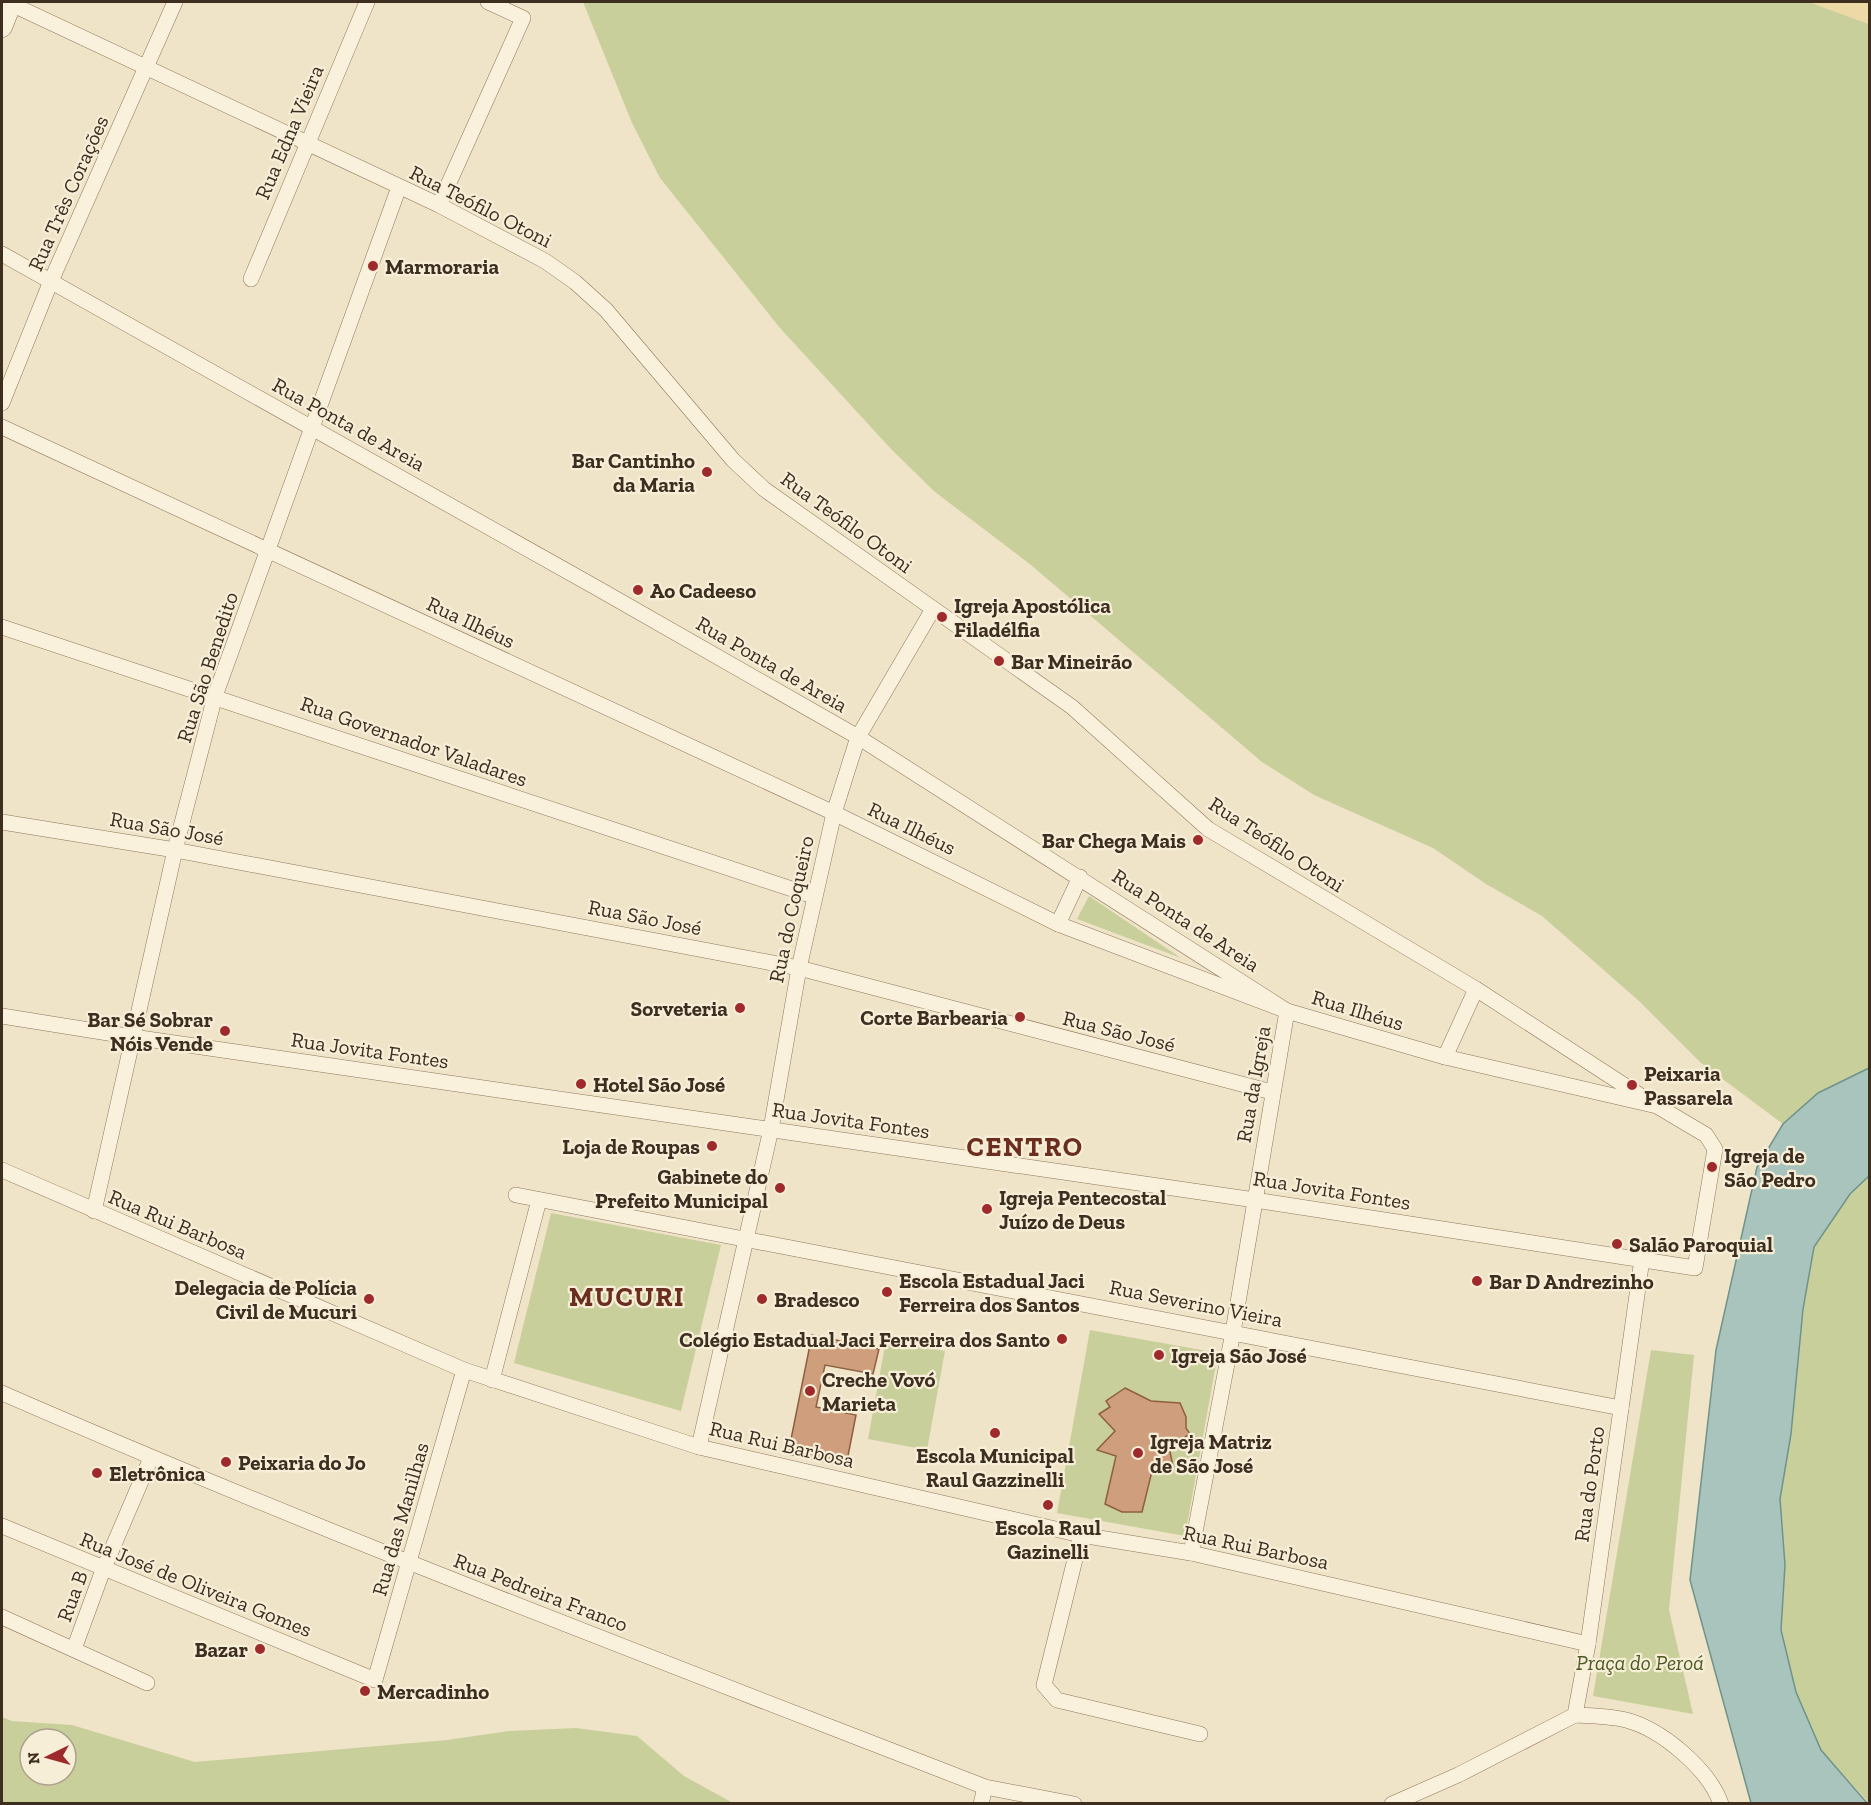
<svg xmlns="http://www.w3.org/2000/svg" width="1871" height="1805" viewBox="0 0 1871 1805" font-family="'Zilla Slab',serif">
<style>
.green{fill:#c9cf9b;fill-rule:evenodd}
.sand{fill:#ecd9a5}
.water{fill:#a9c4bc;stroke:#6f938a;stroke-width:1.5}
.building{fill:#cf9f7d;stroke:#8d5f41;stroke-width:1.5}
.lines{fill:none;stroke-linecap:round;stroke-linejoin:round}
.minor-casing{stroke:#8d765c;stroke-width:16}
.tertiary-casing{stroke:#8d765c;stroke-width:21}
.minor{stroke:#faf1dc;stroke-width:15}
.tertiary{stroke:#faf1dc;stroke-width:20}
.poi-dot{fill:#9e2a2b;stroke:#f7eed8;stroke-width:2}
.labels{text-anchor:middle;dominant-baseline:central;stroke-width:4.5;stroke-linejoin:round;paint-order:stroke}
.street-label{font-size:21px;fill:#3d2e20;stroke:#f7eed8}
.poi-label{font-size:21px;font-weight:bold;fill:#3d2e20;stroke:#f7eed8;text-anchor:start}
.park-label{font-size:21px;font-style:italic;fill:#4d5a26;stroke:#f7eed8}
.district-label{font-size:27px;font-weight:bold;letter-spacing:1.5px;fill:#6b2e1e;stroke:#f7eed8}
</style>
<rect width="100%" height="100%" fill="#f0e4c8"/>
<!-- green -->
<g class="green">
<path d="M583,2H1809L1869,24V1068L1818,1093L1783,1124L1701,1063L1639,1001L1542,916L1486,884L1433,848L1314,795L1262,762L1031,565L935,492L891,449L780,328L660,178L632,123Z"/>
<path d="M1089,896L1181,958L1077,919Z"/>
<path d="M1869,1176V1803L1821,1750L1796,1692L1781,1630L1785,1565L1780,1499L1791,1434L1803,1309L1814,1247L1850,1194Z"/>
<path d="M551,1213L721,1245L681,1411L514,1363Z"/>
<path d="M1090,1330L1218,1353L1185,1536L1057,1513Z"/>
<path d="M886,1340L945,1351L927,1450L868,1439Z"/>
<path d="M1651,1350L1694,1355L1669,1610L1693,1714L1593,1696Z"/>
<path d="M2,1717L12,1721L72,1725L195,1762L447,1740L509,1731L576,1728L637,1736L684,1776L733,1803H2ZM30,1739H66V1775H30Z"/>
</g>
<!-- sand -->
<path class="sand" d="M1809,2H1869V24Z"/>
<!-- water -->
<path class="water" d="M1869,1068V1176L1850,1194L1814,1247L1803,1309L1791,1434L1780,1499L1785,1565L1781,1630L1796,1692L1821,1750L1867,1803H1751L1690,1580L1716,1350L1757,1167L1783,1124L1818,1093Z"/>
<!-- building -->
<g class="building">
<path d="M812,1335L879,1349L873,1374L825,1365L816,1407L856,1415L846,1466L788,1454Z"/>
<path d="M1125,1388L1151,1401L1180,1403L1186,1417V1428L1190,1434L1169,1447L1173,1466L1154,1463L1142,1512H1122L1105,1504L1116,1456L1097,1450L1115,1431L1099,1414L1110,1407L1106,1401Z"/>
</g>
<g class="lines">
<!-- minor casing -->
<g class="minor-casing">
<g id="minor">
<path d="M7,2L439,205L545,261L575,282L606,310L733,460L764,489L1072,707L1208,829L1476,989L1647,1100"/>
<path d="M439,205L523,18L488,2"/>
<path d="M2,254L597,588L858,737L1287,1011L1233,1332L1191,1553"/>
<path d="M251,279L367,2"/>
<path d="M2,403L51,281L175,2"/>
<path d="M2,427L834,813L1058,924L1287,1011L1445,1057L1657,1106L1706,1135L1715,1149L1695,1268L1255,1200L133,1037L2,1016"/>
<path d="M2,627L813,896"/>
<path d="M2,822L175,850L799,968L1272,1092"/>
<path d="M1058,924L1080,877"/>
<path d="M1445,1057L1476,989"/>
<path d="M2,1170L464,1370L699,1447L1081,1535L1191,1553L1588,1644"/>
<path d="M516,1195L1621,1408"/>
<path d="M94,1211L175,850L215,696L399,187"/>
<path d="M492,1380L539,1200"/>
<path d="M2,1393C325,1534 656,1659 985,1787L1074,1804"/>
<path d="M699,1447L771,1129L799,968L834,813L858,737L933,609"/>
<path d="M2,1526L375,1680L464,1370"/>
<path d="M1081,1535L1044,1685L1057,1700L1200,1734"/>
<path d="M2,1617L147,1683"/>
<path d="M74,1649L103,1570L151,1458"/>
<path d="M1575,1715L1588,1644L1642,1259"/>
<path d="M1575,1715C1592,1716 1610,1716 1626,1720C1661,1729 1709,1769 1721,1804"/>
<path d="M981,1804L985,1787"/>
<path d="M1392,1804L1458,1775L1575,1715"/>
</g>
</g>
<!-- tertiary casing -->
<g class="tertiary-casing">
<path id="tertiary" d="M2,27L12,2"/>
</g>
<!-- minor -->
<use href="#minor" class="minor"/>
<!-- tertiary -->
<use href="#tertiary" class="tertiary"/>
</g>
<!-- markers -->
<g class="poi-dot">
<circle cx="373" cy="266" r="6"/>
<circle cx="707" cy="472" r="6"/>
<circle cx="638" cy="590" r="6"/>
<circle cx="942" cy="617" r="6"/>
<circle cx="999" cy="661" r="6"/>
<circle cx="1198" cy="840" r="6"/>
<circle cx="740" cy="1008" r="6"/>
<circle cx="1020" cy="1017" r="6"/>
<circle cx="225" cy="1031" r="6"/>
<circle cx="581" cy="1084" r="6"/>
<circle cx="1632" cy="1085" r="6"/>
<circle cx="712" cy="1146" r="6"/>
<circle cx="1712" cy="1167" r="6"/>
<circle cx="780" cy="1188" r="6"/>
<circle cx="987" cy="1209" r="6"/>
<circle cx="1617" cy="1244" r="6"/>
<circle cx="1477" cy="1281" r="6"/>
<circle cx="887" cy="1292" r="6"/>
<circle cx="369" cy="1299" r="6"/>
<circle cx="762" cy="1299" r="6"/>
<circle cx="1062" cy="1339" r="6"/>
<circle cx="1159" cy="1355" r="6"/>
<circle cx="810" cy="1391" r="6"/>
<circle cx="995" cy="1433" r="6"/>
<circle cx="1138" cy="1453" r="6"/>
<circle cx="226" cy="1462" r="6"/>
<circle cx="97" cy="1473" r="6"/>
<circle cx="1048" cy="1505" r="6"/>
<circle cx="260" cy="1649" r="6"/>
<circle cx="365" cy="1691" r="6"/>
</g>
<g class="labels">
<!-- street labels -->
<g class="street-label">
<text transform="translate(289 132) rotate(-67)">Rua Edna Vieira</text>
<text transform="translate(68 193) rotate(-66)">Rua Três Corações</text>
<text transform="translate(481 206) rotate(27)">Rua Teófilo Otoni</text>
<text transform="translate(349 424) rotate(29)">Rua Ponta de Areia</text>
<text transform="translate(847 522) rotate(36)">Rua Teófilo Otoni</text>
<text transform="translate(471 622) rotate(25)">Rua Ilhéus</text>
<text transform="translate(772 664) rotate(30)">Rua Ponta de Areia</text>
<text transform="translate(207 667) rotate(-72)">Rua São Benedito</text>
<text transform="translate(414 741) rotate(19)">Rua Governador Valadares</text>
<text transform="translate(167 828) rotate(10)">Rua São José</text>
<text transform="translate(912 828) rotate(26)">Rua Ilhéus</text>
<text transform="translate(1277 844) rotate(33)">Rua Teófilo Otoni</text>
<text transform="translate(791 909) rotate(-78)">Rua do Coqueiro</text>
<text transform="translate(645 917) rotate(11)">Rua São José</text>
<text transform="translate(1186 920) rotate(33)">Rua Ponta de Areia</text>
<text transform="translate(1358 1010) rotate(17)">Rua Ilhéus</text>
<text transform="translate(1119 1031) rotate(14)">Rua São José</text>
<text transform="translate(370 1050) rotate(8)">Rua Jovita Fontes</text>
<text transform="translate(1253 1084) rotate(-80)">Rua da Igreja</text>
<text transform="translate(851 1120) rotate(8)">Rua Jovita Fontes</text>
<text transform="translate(1332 1190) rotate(9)">Rua Jovita Fontes</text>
<text transform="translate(178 1224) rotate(23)">Rua Rui Barbosa</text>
<text transform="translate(1196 1303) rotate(11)">Rua Severino Vieira</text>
<text transform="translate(782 1444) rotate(13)">Rua Rui Barbosa</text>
<text transform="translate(1589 1484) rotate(-82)">Rua do Porto</text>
<text transform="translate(400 1519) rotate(-74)">Rua das Manilhas</text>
<text transform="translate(1256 1547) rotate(12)">Rua Rui Barbosa</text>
<text transform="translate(196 1584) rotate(22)">Rua José de Oliveira Gomes</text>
<text transform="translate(541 1592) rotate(21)">Rua Pedreira Franco</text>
<text transform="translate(72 1596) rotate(-70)">Rua B</text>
</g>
<!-- poi labels -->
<g class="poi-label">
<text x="385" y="266">Marmoraria</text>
<text x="695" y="460" text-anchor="end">Bar Cantinho<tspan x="695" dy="24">da Maria</tspan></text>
<text x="650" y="590">Ao Cadeeso</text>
<text x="954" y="605">Igreja Apostólica<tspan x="954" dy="24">Filadélfia</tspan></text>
<text x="1011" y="661">Bar Mineirão</text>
<text x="1186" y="840" text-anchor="end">Bar Chega Mais</text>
<text x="728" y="1008" text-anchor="end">Sorveteria</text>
<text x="1008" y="1017" text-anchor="end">Corte Barbearia</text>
<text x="213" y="1019" text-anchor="end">Bar Sé Sobrar<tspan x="213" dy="24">Nóis Vende</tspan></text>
<text x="1644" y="1073">Peixaria<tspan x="1644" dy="24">Passarela</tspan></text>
<text x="593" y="1084">Hotel São José</text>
<text x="700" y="1146" text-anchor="end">Loja de Roupas</text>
<text x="1724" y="1155">Igreja de<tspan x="1724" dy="24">São Pedro</tspan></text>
<text x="768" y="1176" text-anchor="end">Gabinete do<tspan x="768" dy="24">Prefeito Municipal</tspan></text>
<text x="999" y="1197">Igreja Pentecostal<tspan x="999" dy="24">Juízo de Deus</tspan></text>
<text x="1629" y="1244">Salão Paroquial</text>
<text x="899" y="1280">Escola Estadual Jaci<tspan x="899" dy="24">Ferreira dos Santos</tspan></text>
<text x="1489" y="1281">Bar D Andrezinho</text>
<text x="357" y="1287" text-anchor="end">Delegacia de Polícia<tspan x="357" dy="24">Civil de Mucuri</tspan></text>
<text x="774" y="1299">Bradesco</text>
<text x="1050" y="1339" text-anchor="end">Colégio Estadual Jaci Ferreira dos Santo</text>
<text x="1171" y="1355">Igreja São José</text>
<text x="822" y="1379">Creche Vovó<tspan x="822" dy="24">Marieta</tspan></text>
<text x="1150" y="1441">Igreja Matriz<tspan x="1150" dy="24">de São José</tspan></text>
<text x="995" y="1455" text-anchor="middle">Escola Municipal<tspan x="995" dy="24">Raul Gazzinelli</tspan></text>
<text x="238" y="1462">Peixaria do Jo</text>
<text x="109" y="1473">Eletrônica</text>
<text x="1048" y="1527" text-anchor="middle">Escola Raul<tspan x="1048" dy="24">Gazinelli</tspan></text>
<text x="248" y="1649" text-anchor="end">Bazar</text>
<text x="377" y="1691">Mercadinho</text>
</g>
<!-- park labels -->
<g class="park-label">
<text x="1640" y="1662">Praça do Peroá</text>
</g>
<!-- district labels -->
<g class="district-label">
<text x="1025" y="1147">CENTRO</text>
<text x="627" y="1297">MUCURI</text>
</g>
</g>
<!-- border -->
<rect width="1871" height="1805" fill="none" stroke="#3d2e20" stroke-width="6"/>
<!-- north arrow -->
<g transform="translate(48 1757) rotate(265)"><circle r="28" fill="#f7eed8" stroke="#ada18e" stroke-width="1.5"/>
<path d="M0-4.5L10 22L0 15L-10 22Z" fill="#9e2a2b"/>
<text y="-9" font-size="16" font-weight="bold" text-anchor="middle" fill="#3d2e20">N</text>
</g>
</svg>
